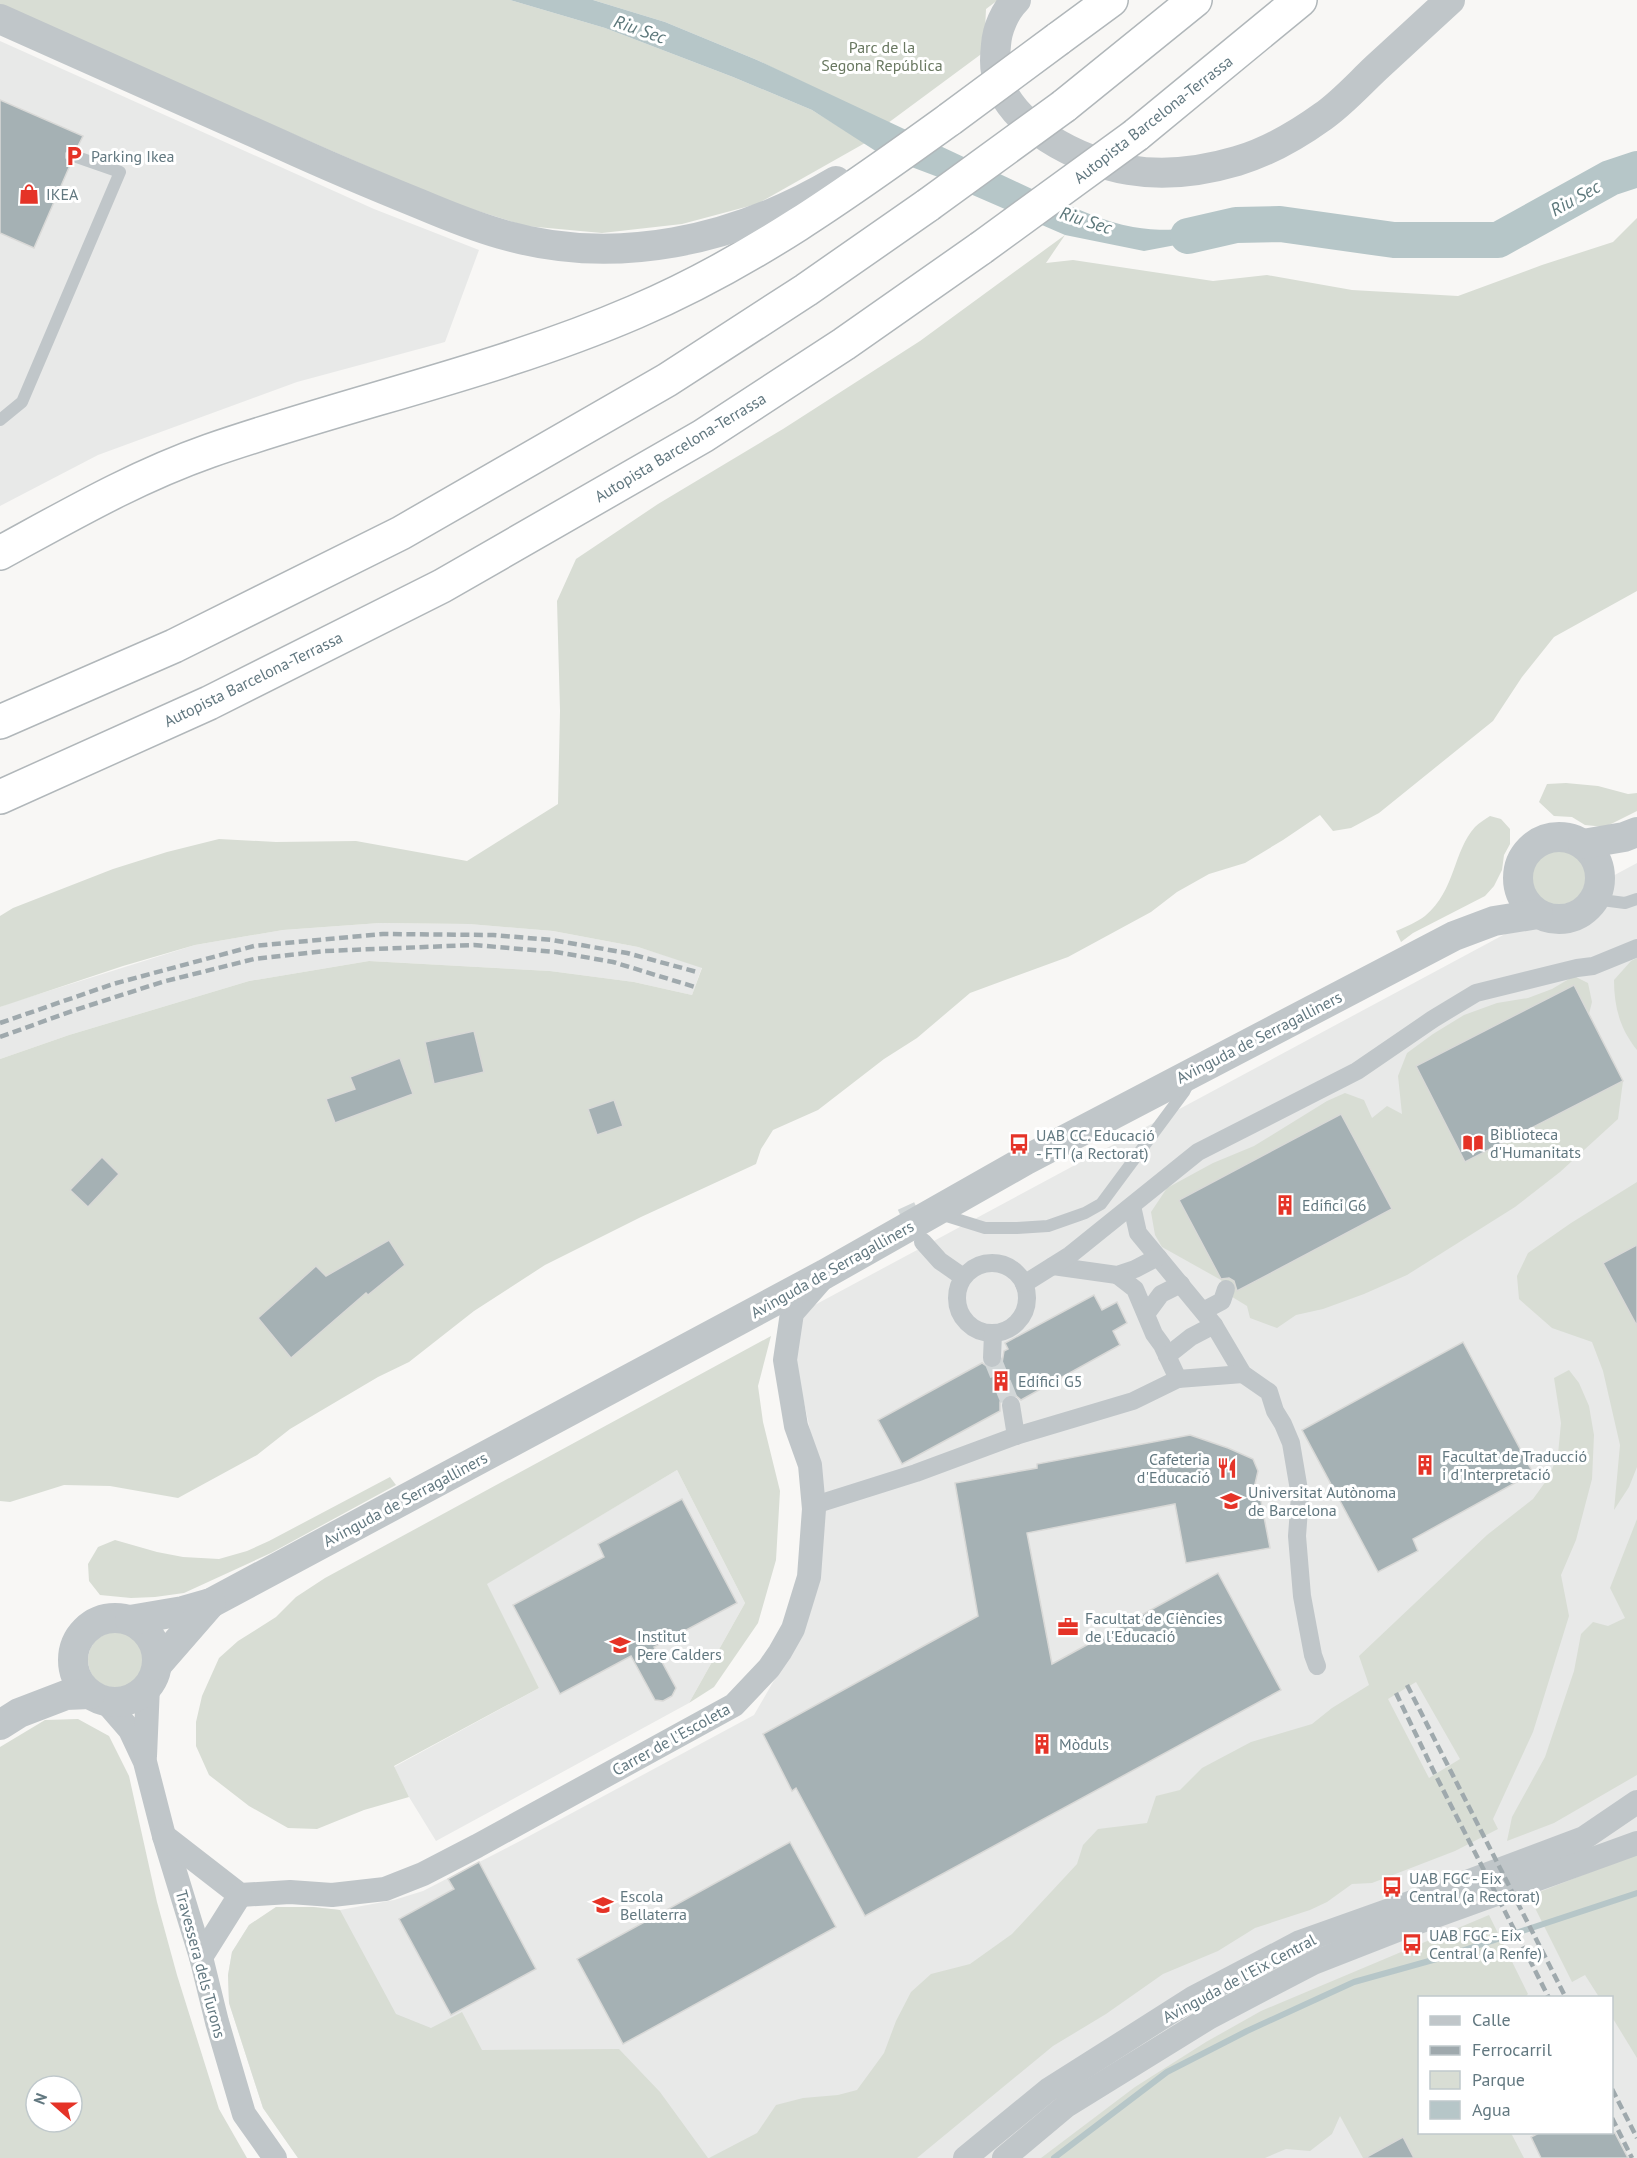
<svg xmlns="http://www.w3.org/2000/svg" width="1637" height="2158" viewBox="0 0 1637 2158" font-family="'PT Sans',sans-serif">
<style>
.built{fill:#e8e9e8;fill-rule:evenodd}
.green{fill:#d8ddd4;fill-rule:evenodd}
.water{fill:#b6c6c8}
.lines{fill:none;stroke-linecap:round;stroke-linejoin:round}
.stream{stroke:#b6c6c8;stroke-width:6}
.river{stroke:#b6c6c8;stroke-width:36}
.building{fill:#a5b1b4;stroke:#d9d9d7;stroke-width:1.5}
.pedestrian-tunnel{stroke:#d2d7d8;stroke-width:18;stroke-dasharray:18 9;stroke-linecap:butt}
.motorway-casing{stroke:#b1b7ba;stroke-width:36}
.service{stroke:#c0c6c9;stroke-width:12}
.pedestrian{stroke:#c0c6c9;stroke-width:18}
.minor{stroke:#c0c6c9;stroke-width:24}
.tertiary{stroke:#c0c6c9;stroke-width:30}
.motorway{stroke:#fff;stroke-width:33}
.rail{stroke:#9fa9ad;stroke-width:4.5;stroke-dasharray:9 4.5;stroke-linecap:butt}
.motorway-bridge-casing{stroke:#b1b7ba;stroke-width:36;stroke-linecap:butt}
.motorway-bridge{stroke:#fff;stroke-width:33}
.labels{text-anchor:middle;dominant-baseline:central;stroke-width:6;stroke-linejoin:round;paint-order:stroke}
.park-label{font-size:16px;fill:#697861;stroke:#fff}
.street-label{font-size:16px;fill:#627880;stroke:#fff}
.poi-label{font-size:16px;fill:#627880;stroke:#fff;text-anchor:start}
.water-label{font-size:18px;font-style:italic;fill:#5d787b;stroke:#fff}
</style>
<rect width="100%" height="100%" fill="#f8f7f5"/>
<!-- built -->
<g class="built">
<path d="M0,41L374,209L479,250L445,342L297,382L98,455L0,506Z"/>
<path d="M1637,863V2158H298L263,2108L229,2003L228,1975L232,1952L249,1925L276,1907H313L340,1910L394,1900L423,1891L520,1841L754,1715L791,1651L823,1490L795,1361L801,1320L811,1307ZM1420,1998H1612V2132H1420Z"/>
<path d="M380,923L469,924L553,931L638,947L702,967L692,995L634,982L550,971L369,961L249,981L69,1035L0,1059V1007L10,1003L195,945L283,930Z"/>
<path d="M677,1470L745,1603L689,1703L436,1841L409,1797L394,1767L539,1688L486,1584Z"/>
</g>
<!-- green -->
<g class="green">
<path d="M0,0H510L605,28L733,77L812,110L865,143L757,204L682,224L602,233L526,226L449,202L0,6Z"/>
<path d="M593,0H998L986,9L984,52L888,123L757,60L665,22Z"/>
<path d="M1637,218V591L1554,637L1522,677L1493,721L1379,813L1351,828L1333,831L1320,815L1283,840L1245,863L1209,874L1177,892L1151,912L1068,957L970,993L917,1038L884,1059L818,1110L773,1130L761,1149L756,1164L641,1217L545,1265L474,1311L409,1362L378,1377L290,1429L257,1455L178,1498L110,1486L64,1485L10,1502L0,1501V1059L69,1035L249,981L369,961L550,971L634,982L692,995L702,968L638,947L553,931L469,924L380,923L283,930L195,945L123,966L0,1007V916L13,908L113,869L167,852L219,839L276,842L356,841L467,861L558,804L560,711L557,601L576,559L658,504L783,429L920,341L1065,235L1046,263L1073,260L1213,281L1267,275L1352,290L1458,296L1542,265L1613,242Z"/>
<path d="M1566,783L1598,786L1628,794L1637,793V811L1605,827L1585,825L1572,817L1554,816L1539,802L1547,784Z"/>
<path d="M1490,816L1501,819L1510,829V844L1504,855L1502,870L1494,886L1485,896L1413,933L1401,942L1396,931C1406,927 1417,922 1425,916C1456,890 1453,851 1475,827C1479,823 1485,819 1490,816Z"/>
<circle cx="1558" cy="877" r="28"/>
<path d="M1637,958V1050C1620,1029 1614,1007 1614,980L1631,961Z"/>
<path d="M1574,976L1588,983L1592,1002L1589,1014L1623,1081L1618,1119L1560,1172L1515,1207L1407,1275L1364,1294L1323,1309L1296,1315L1277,1328L1250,1318L1247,1306L1229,1295L1221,1280L1162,1247L1155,1235L1151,1212L1167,1188L1213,1163L1254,1146L1327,1101L1345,1093L1364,1100L1372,1118L1387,1106L1402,1114L1398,1076L1407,1053L1433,1034L1464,1015L1497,1003L1528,998L1552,989Z"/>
<path d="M1637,1182V1467L1629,1487L1614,1510L1620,1445L1603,1371L1592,1342L1552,1328L1519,1299L1517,1276L1528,1253L1571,1223Z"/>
<path d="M771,1336L758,1386L763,1422L780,1491L776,1560L758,1623L714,1687L689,1703L745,1603L677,1470L487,1584L539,1688L394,1766L409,1797L364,1810L317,1829L288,1828L249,1806L209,1775L196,1746V1722L202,1696L219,1658L238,1641L276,1617L296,1597L325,1578Z"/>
<path d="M1569,1370L1579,1383L1589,1406L1594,1435L1592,1479L1576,1540L1561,1575L1569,1616L1533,1732L1493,1819L1498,1829L1455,1851L1372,1883L1352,1884L1327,1902L1310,1910L1255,1928L1218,1951L1163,1974L1106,2014L1053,2046L917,2158H709L757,2133L776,2105L803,2098L838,2095L857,2090L884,2053L896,2021L911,1992L931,1974L970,1964L1012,1934L1077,1864L1083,1845L1098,1829L1147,1823L1156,1796L1180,1790L1202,1768L1251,1742L1312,1724L1332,1708L1369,1685L1359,1656L1487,1535L1533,1499L1549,1477L1558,1454L1561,1423L1554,1378ZM1416,1682L1460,1759L1429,1778L1388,1699Z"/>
<path d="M390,1477L396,1485L271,1553L184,1593L155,1597L131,1598L100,1595L89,1581L88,1564L98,1547L115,1540L157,1552L183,1557L219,1559L247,1551L269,1541Z"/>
<path d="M1637,1519V1775L1554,1823L1507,1841L1512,1817L1545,1757L1574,1671L1581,1634L1593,1622L1608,1626L1625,1618L1610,1588Z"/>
<circle cx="116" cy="1660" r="28"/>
<path d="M78,1719L109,1736L129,1776L157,1902L177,1975L219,2109L247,2158H0V1747L45,1720ZM36,2086H72V2122H36Z"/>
<path d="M1637,1854V2058L1612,2017V1998L1599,1997L1585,1975L1572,1982L1529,1896Z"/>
<path d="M276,1907H313L340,1910L396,2014L431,2028L462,2012L482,2050L619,2049L660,2092L708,2158H298L263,2108L229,2003L228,1975L232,1952L249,1925Z"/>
<path d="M1489,1915L1528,1994L1524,1998H1420V2132L1511,2133L1524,2158H1363L1340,2116L1332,2134L1310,2151L1286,2149L1265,2158H1041L1135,2087L1206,2042L1261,2011Z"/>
</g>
<!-- water -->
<path class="water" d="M510,0H593L665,22L757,60L1049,197C1076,208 1104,222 1133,227C1167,233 1202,228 1236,225L1213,238L1144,251L1065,235L968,193L938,177L885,157L812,110L733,77L605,28Z"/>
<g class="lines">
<!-- stream -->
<path class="stream" d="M1054,2158L1167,2072L1247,2031L1354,1982L1440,1958L1637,1893"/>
<!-- river -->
<path class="river" d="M1188,236L1236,225L1280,224L1394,240H1498L1610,178L1637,169"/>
</g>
<!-- building -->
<g class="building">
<path d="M0,100L83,136L77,148H72L66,153V158L71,163L34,248L0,233Z"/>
<path d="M1574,985L1623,1081L1465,1162L1416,1066Z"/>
<path d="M474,1031L484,1072L434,1084L425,1042Z"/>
<path d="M400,1058L413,1094L335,1123L326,1099L355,1089L350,1077Z"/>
<path d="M614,1100L623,1126L597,1135L588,1109Z"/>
<path d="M1341,1114L1392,1209L1237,1291L1234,1281L1229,1278L1221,1279L1179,1200Z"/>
<path d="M102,1157L119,1174L88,1207L70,1190Z"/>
<path d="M389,1240L405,1265L368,1295L366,1293L291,1358L258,1318L316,1266L326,1276Z"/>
<path d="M1637,1245V1326L1603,1263Z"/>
<path d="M1094,1295L1102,1310L1117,1302L1127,1323L1113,1331L1120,1345L1021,1400L1014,1394L1004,1396L1000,1402V1411L902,1464L878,1420L982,1363L991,1369L998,1368L1002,1363L1004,1351L1008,1349L1005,1343Z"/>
<path d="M1463,1342L1533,1473L1413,1539L1418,1551L1378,1572L1302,1430Z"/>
<path d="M1190,1435L1228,1448L1253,1459L1258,1471L1252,1497L1260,1496L1270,1548L1186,1563L1175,1504L1027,1533L1052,1664L1218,1573L1281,1690L865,1916L796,1788L792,1791L763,1734L978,1616L955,1483L1037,1468V1464Z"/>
<path d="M682,1499L737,1603L654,1647L676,1688L672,1696L663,1701L655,1700L631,1656L560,1694L513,1605L604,1557L598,1544Z"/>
<path d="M790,1842L836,1927L623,2044L577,1959Z"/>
<path d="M479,1862L536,1969L451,2015L399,1919L454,1889L448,1879Z"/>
<path d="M1539,2133H1615L1628,2158H1541L1531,2137Z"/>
<path d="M1403,2137L1414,2158H1365Z"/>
</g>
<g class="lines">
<!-- pedestrian-tunnel -->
<g class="pedestrian-tunnel">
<path d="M906,1206L918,1232"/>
<path d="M992,1358L1011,1405"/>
</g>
<!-- motorway casing -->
<g class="motorway-casing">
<g id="motorway">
<path d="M1058,39L1111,0"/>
<path d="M1064,106L1195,0"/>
<path d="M1136,135L1300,0"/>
<path d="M0,553C68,516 135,477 209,451C350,402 498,371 635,312C750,263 849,192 950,119"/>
<path d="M0,722L174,646L401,533L667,380L806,290L928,205"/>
<path d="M0,797L209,703L442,586L703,436L844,344L981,248"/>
</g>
</g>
<!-- service -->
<g class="service">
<path d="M0,420L22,402L120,172L74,156"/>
<path d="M1594,899L1625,903L1637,899"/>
<path d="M937,1213L985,1228H1017L1048,1226L1085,1213L1101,1204L1184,1092L1189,1082"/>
</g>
<!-- pedestrian -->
<g class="pedestrian">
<path d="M1132,1206L1138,1233L1214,1325L1243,1374L1269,1392L1275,1411L1283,1424L1291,1443L1300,1496L1297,1536L1302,1596L1313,1655L1317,1666"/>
<path d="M923,1242L940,1261L963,1277"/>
<circle cx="992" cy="1298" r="35"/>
<path d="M1053,1266L1117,1275L1135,1269L1158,1257"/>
<path d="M1117,1275L1135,1289L1154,1334L1162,1345L1178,1379"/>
<path d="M1024,1284L1070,1255L1198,1152L1357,1071L1433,1019L1476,993L1577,968L1593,966L1637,948"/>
<path d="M1203,1311L1222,1301L1226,1289"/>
<path d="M1147,1313L1161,1294L1181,1284"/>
<path d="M1167,1356L1191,1337L1214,1325"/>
<path d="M992,1358L993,1333"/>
<path d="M1011,1405L1016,1436"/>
<path d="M821,1503L916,1473L1016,1436L1133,1401L1178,1379L1243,1374"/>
</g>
<!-- minor -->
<g class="minor">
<path d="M104,1700L130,1730L145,1762L164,1836L201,1957L217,2022L244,2114L275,2158"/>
<path d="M145,1756L148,1686"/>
<path d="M164,1836L240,1895L290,1892L332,1895L385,1889L423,1874L477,1846L734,1705L769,1668L780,1652L793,1629L809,1577L814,1509L810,1465L796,1426L785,1360L792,1313L820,1281"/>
<path d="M201,1957L240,1895"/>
<path d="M965,2158L1048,2090L1193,1998L1300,1942L1432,1895L1584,1838L1637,1802"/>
<path d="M1004,2158L1066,2106L1210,2017L1313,1963L1405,1927L1637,1843"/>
</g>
<!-- tertiary -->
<g class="tertiary">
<path d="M1016,0C1005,11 997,29 996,45C995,54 994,63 996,72C1006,126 1081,162 1129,170C1164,176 1203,171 1237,161C1267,152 1297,135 1322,117C1341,104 1359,84 1376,68C1401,45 1425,23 1450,0"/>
<path d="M0,19C94,61 188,103 282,145C328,166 373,185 420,204C446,215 473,226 501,234C616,268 736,240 836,181"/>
<circle cx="1559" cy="878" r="41"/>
<path d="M1583,844L1624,837L1637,832"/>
<circle cx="115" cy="1660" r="42"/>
<path d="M130,1620L183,1611L211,1603L825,1274L1026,1160L1454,936L1494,921L1538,914"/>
<path d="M157,1665L211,1603"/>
<path d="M0,1725L19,1713L66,1695L90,1694"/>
</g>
<!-- motorway -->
<use href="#motorway" class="motorway"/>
<!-- rail -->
<g class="rail">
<path d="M0,1023L113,984L254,946L383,934L493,935L552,940L627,953L697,972"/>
<path d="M0,1037L72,1011L162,982L254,959L325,951L474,945L556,952L613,962L695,987"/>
<path d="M1407,1685L1566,1998"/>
<path d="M1396,1693L1435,1774L1549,1998"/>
<path d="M1612,2089L1637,2138"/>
<path d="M1612,2118L1632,2158"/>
</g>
<!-- motorway-bridge casing -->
<g class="motorway-bridge-casing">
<g id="motorway-bridge">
<path d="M950,119L1058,39"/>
<path d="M928,205L1064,106"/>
<path d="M981,248L1136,135"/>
</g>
</g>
<!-- motorway-bridge -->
<use href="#motorway-bridge" class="motorway-bridge"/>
</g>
<!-- icons -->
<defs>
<g id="parking-bare" transform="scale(1.62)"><path d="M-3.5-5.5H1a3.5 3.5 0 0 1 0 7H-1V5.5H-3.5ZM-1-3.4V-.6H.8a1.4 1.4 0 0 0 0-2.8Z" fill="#e53327" stroke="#fff" stroke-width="2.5" paint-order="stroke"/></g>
<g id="shop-bare" transform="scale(1.62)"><path d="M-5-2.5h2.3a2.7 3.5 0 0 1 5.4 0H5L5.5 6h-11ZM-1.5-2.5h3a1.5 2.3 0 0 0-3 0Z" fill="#e53327" stroke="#fff" stroke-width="2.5" paint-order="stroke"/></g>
<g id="library-bare" transform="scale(1.62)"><path d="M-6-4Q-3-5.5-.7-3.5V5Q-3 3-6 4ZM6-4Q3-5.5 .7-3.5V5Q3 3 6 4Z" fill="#e53327" stroke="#fff" stroke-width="2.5" paint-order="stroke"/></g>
<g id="bus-bare" transform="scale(1.62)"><path d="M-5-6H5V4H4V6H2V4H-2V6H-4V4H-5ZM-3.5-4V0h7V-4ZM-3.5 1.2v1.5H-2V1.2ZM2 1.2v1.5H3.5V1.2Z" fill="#e53327" stroke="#fff" stroke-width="2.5" paint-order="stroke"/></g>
<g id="building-bare" transform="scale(1.62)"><path d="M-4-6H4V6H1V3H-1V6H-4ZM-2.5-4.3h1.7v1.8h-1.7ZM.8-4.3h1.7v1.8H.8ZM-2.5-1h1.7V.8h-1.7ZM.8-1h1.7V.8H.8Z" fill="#e53327" stroke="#fff" stroke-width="2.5" paint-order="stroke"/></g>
<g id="restaurant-bare" transform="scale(1.62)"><path d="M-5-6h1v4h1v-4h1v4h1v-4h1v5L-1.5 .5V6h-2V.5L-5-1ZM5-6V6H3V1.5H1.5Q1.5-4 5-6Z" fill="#e53327" stroke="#fff" stroke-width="2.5" paint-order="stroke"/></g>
<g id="university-bare" transform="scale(1.62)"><path d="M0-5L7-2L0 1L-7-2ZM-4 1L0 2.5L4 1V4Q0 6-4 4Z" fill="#e53327" stroke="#fff" stroke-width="2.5" paint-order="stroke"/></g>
<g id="office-bare" transform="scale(1.62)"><path d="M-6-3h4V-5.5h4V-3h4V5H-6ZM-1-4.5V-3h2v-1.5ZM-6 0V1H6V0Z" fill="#e53327" stroke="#fff" stroke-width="2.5" paint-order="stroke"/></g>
<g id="school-bare" transform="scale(1.62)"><path d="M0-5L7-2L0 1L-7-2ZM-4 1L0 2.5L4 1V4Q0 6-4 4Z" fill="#e53327" stroke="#fff" stroke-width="2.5" paint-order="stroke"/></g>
</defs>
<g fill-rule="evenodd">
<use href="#parking-bare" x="74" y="156"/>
<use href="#shop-bare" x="29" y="194"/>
<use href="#library-bare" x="1473" y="1143"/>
<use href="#bus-bare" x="1019" y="1144"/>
<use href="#building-bare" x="1285" y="1205"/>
<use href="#building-bare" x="1001" y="1381"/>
<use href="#building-bare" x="1425" y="1465"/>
<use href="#restaurant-bare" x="1227" y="1468"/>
<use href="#university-bare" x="1231" y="1501"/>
<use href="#office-bare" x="1068" y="1627"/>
<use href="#school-bare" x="620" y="1645"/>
<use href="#building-bare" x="1042" y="1744"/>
<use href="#bus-bare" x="1392" y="1887"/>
<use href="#school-bare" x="603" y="1905"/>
<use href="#bus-bare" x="1412" y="1944"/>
</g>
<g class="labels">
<!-- park labels -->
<g class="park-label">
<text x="882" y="47">Parc de la<tspan x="882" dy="18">Segona República</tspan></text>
</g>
<!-- street labels -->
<g class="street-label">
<text transform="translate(1153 119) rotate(-38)">Autopista Barcelona-Terrassa</text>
<text transform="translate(680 447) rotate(-31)">Autopista Barcelona-Terrassa</text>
<text transform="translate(253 679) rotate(-26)">Autopista Barcelona-Terrassa</text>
<text transform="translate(1259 1037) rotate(-27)">Avinguda de Serragalliners</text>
<text transform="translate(832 1269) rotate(-29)">Avinguda de Serragalliners</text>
<text transform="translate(405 1499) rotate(-28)">Avinguda de Serragalliners</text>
<text transform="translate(671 1739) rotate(-29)">Carrer de l'Escoleta</text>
<text transform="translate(201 1964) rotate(75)">Travessera dels Turons</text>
<text transform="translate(1239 1978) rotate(-28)">Avinguda de l'Eix Central</text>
</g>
<!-- poi labels -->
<g class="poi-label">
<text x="91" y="156">Parking Ikea</text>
<text x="46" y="194">IKEA</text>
<text x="1490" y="1134">Biblioteca<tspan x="1490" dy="18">d'Humanitats</tspan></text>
<text x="1036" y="1135">UAB CC. Educació<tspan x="1036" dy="18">- FTI (a Rectorat)</tspan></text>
<text x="1302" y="1205">Edifici G6</text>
<text x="1018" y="1381">Edifici G5</text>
<text x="1442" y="1456">Facultat de Traducció<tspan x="1442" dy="18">i d'Interpretació</tspan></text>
<text x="1210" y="1459" text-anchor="end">Cafeteria<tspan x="1210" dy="18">d'Educació</tspan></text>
<text x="1248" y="1492">Universitat Autònoma<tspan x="1248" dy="18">de Barcelona</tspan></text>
<text x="1085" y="1618">Facultat de Ciències<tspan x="1085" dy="18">de l'Educació</tspan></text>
<text x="637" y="1636">Institut<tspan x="637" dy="18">Pere Calders</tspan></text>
<text x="1059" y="1744">Mòduls</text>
<text x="1409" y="1878">UAB FGC - Eix<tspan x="1409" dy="18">Central (a Rectorat)</tspan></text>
<text x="620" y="1896">Escola<tspan x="620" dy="18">Bellaterra</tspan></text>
<text x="1429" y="1935">UAB FGC - Eix<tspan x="1429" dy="18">Central (a Renfe)</tspan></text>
</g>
<!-- water labels -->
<g class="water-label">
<text transform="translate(640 29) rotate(19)">Riu Sec</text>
<text transform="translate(1575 198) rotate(-29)">Riu Sec</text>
<text transform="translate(1086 220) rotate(18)">Riu Sec</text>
</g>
</g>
<!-- legend -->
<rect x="1418" y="1996" width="195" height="138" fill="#ffffff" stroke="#c0c9cc" stroke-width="1.5"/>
<rect x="1430" y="2016" width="30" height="9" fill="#c0c6c9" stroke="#c0c9cc" stroke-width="1.5"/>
<text x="1472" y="2026" font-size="18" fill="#627880">Calle</text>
<rect x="1430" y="2046" width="30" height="9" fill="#9fa9ad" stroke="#c0c9cc" stroke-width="1.5"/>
<text x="1472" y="2056" font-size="18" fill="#627880">Ferrocarril</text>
<rect x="1430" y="2071" width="30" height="18" fill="#d8ddd4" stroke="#c0c9cc" stroke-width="1.5"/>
<text x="1472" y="2086" font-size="18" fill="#627880">Parque</text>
<rect x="1430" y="2101" width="30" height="18" fill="#b6c6c8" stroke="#c0c9cc" stroke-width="1.5"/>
<text x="1472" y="2116" font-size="18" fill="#627880">Agua</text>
<!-- north arrow -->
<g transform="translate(54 2104) rotate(291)"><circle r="28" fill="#ffffff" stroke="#c0c9cc" stroke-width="1.5"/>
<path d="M0-4.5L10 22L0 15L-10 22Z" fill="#e53327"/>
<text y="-9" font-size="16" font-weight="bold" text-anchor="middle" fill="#627880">N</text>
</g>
</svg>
